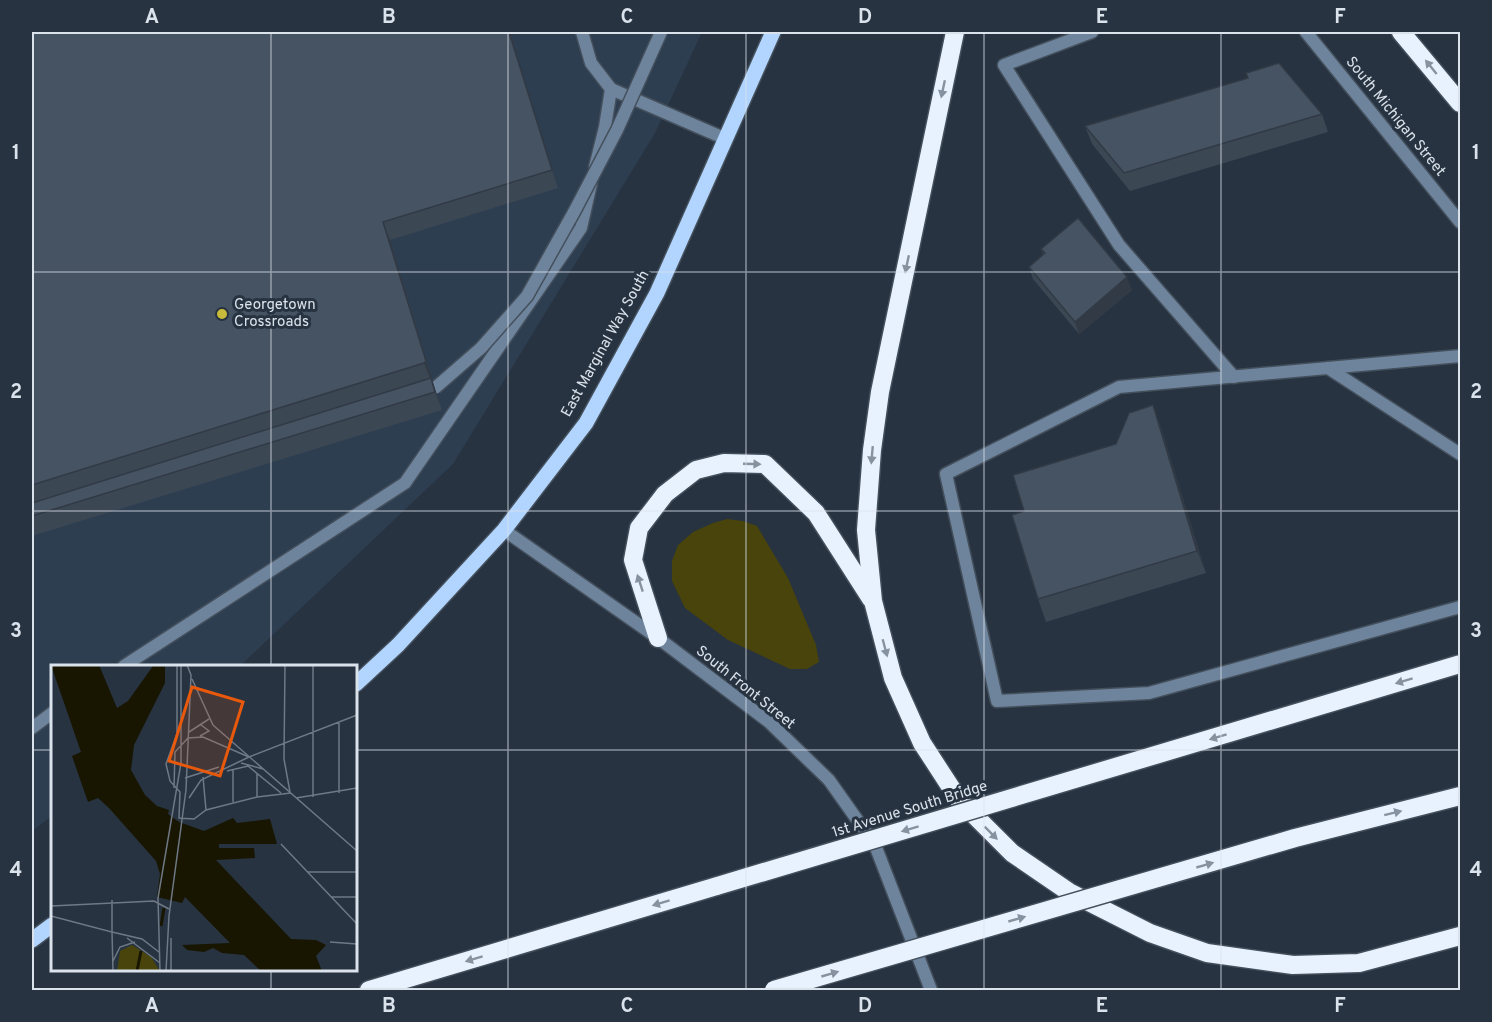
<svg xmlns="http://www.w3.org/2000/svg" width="1492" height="1022" viewBox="0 0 1492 1022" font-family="Overpass,sans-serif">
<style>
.built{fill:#2e3e51}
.green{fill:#49440b}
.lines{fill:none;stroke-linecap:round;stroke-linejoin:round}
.lane-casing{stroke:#444f5c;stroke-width:15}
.street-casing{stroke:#444f5c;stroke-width:15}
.primary-casing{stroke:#444f5c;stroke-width:18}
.highway-casing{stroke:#444f5c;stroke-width:21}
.lane{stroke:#6e849c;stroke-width:12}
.street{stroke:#6e849c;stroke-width:12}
.primary{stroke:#b1d5fe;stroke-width:15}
.highway{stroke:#e7f2fe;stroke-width:18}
.lane-bridge-casing{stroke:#444f5c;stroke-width:15;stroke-linecap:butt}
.highway-bridge-casing{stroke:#444f5c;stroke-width:21;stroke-linecap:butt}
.lane-bridge{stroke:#6e849c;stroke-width:12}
.highway-bridge{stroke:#e7f2fe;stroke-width:18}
.wall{fill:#3c4754}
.shaded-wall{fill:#313a45}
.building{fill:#465362;stroke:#313a45;stroke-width:1.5}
.oneway{fill:#8792a0}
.grid{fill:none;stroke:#dae2eb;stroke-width:1.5;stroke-opacity:0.55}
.poi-dot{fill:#c8bb3b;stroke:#273341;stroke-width:2}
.labels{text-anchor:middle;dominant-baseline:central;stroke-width:6;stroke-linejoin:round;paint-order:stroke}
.street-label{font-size:15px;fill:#dae2eb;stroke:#273341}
.poi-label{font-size:15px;fill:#dae2eb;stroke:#273341;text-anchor:start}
.inset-river{fill:none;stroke:#181600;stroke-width:3}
.inset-road{fill:none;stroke:#6f7985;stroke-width:1.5}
.view{fill:#e8590c;fill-opacity:0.15;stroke:#e8590c;stroke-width:3}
.inset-edge{fill:none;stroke:#dae2eb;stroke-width:3}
.neatline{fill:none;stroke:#dae2eb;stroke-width:2}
.grid-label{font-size:20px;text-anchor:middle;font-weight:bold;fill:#dae2eb}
</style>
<rect width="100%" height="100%" fill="#273341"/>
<!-- built -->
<path class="built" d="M32,32H702L655,133L453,464L240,666H52V816L32,831Z"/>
<!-- green -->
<path class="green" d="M727,519L743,521L757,526L788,578L816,645L819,662L807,669H790L728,640L685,608L672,581V561L678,545L693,532L713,523Z"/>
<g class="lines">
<!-- lane casing -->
<g class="lane-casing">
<g id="lane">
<path d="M582,32L591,63L611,89L605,127L595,167"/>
<path d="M1092,32L1004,65L1119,245L1234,377"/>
<path d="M611,89L726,139"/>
<path d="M1460,356L1119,387L946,474L997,701L1149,693L1460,607"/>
<path d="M1328,368L1460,454"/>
<path d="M124,666L405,483L581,228L591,184"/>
<path d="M32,728L52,713"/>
</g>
</g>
<!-- street casing -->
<g class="street-casing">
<g id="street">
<path d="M1306,32L1460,222"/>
<path d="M504,530L658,638L769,722L829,780L875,845L931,990"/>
</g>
</g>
<!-- primary casing -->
<g class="primary-casing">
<g id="primary">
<path d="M356,684L398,645L504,530L586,423L657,293L773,32"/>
<path d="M32,940L52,925"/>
</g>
</g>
<!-- highway casing -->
<g class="highway-casing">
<g id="highway">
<path d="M955,32L880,392L872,450L866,530L873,601L893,678L922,743L959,800L1012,853L1069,892L1150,933L1207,953L1293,965L1359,963L1460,936"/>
<path d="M1401,32L1460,103"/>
<path d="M658,638L633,560L639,528L665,494L696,470L724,463L765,464L816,513L871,599"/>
<path d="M369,990L717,886"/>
</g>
</g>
<!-- lane -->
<use href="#lane" class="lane"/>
<!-- street -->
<use href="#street" class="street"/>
<!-- primary -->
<use href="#primary" class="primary"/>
<!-- highway -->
<use href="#highway" class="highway"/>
<!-- lane-bridge casing -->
<g class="lane-bridge-casing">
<path id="lane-bridge" d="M435,388L481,348L527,296L574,212L617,130L661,32"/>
</g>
<!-- highway-bridge casing -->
<g class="highway-bridge-casing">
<g id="highway-bridge">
<path d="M717,886L1460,664"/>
<path d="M774,990L1295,838L1460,796"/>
</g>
</g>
<!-- lane-bridge -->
<use href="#lane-bridge" class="lane-bridge"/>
<!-- highway-bridge -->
<use href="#highway-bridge" class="highway-bridge"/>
</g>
<!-- wall -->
<g class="wall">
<path d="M32,32H510L558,188L390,240L432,379V380L442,410L32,536Z"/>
<path d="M1322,114L1328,132L1130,191L1092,144L1085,126Z"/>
<path d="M1041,249L1132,290L1079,334L1033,279L1029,267L1043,254Z"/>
<path d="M1153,405L1161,428L1206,573L1046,622L1038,599L1116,444Z"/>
</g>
<!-- shaded-wall -->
<g class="shaded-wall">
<path d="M509,32H510L558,188L552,170Z"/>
<path d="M383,222L390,240L432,379V380L442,410L424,363Z"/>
<path d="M1127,277L1132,290L1079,334L1075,322Z"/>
<path d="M1153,405L1161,428L1206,573L1197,551Z"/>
</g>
<!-- building -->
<g class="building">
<path d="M32,32H509L552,170L383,222L426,361L424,363L32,485Z"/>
<path d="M1279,63L1322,114L1124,173L1085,126L1248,78L1246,73Z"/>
<path d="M1078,218L1127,277L1075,322L1029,267L1045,253L1041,249Z"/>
<path d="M431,378L435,392L32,516V503Z"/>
<path d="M1153,405L1197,551L1038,599L1012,515L1024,511L1013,475L1116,444L1129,413Z"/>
</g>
<!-- one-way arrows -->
<defs><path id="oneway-solid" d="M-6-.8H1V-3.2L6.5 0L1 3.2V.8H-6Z" transform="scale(1.5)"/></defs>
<g class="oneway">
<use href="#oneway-solid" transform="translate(1431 67) rotate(-129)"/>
<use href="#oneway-solid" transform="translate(943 89) rotate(102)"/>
<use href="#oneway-solid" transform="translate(907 264) rotate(102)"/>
<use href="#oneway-solid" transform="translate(872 455) rotate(95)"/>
<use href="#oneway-solid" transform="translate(752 464) rotate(2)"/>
<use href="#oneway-solid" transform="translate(640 583) rotate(-108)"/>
<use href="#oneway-solid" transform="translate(885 648) rotate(75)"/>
<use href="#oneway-solid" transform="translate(1404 681) rotate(163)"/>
<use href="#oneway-solid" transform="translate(1218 737) rotate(163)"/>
<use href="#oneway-solid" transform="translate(1393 813) rotate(-14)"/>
<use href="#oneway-solid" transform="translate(910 829) rotate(163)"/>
<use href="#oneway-solid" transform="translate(991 833) rotate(45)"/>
<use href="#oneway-solid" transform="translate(1205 865) rotate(-16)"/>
<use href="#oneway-solid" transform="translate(661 903) rotate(163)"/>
<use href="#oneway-solid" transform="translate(1017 919) rotate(-16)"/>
<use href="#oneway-solid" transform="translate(474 959) rotate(163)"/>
<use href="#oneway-solid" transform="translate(830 974) rotate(-16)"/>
</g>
<!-- grid -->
<path class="grid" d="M271,32V666M508,32V990M746,32V990M984,32V990M1221,32V990M32,272H1460M32,511H1460M32,750H52M356,750H1460M271,970V990"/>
<!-- markers -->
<circle class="poi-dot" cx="222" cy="314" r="6"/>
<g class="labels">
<!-- street labels -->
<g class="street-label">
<text transform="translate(1395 117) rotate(51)">South Michigan Street</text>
<text transform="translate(606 344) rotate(-61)">East Marginal Way South</text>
<text transform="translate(745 688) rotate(39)">South Front Street</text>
<text transform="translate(910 810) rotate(-17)">1st Avenue South Bridge</text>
</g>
<!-- poi labels -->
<g class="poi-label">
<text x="234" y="305">Georgetown<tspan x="234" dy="17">Crossroads</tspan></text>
</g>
</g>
<!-- overview -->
<g transform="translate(51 665)">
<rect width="306" height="306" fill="#273341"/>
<path d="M81,280L100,292L109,306H66L69,286Z" fill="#49440b"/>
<path d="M0,0H48L66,43L77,36L102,1L114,0V18L83,80L80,105L94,130L106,141L118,145L117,149L128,157L153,166L182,153L186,158L219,154L226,179H168V183H203L204,193L165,195L240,274L265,275L275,280L265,291L271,306H210L193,290L171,288L162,283L153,287L136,285L131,280L179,278L134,232L131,238L106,232L109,209L105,196L58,143L47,133L37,137L21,91L30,87Z" fill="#181600"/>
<path class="inset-river" d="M110,261L113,243M86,306L90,286"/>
<path class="inset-road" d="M126,0V69L115,99L119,116L129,127L128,153L143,154L155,145L206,132L240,128M234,0L233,94L239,127M141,14L162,60L306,186M138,67L158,54M149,71L158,66L150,60M198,92L306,50M190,98L212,104M176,106L197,101L230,128M152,112L155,145M134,113L168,102M123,123L124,87L137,73L152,72L198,92M288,128V57M206,132V108M262,132V0M138,133L150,115L198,92M245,133L306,123M182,137V104M230,179L306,259M256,207H306M280,232H306M0,241L103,236L118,244M0,251L61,267L62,306M61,267V235M61,267L91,274L108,287M76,273L109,298M279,277L306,279M62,296L69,282L84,277M109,306L107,233L130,98V0M115,306L118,251L135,125L140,10L136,0M120,306V273"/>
<path class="view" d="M141,22L192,37L169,111L118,96Z"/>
<rect width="306" height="306" class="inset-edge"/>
</g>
<!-- border -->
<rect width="1492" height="1022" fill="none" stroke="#273341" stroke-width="66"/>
<rect x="33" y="33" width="1426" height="956" class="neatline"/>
<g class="grid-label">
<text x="152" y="23">A</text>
<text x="389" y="23">B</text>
<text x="627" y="23">C</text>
<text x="865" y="23">D</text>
<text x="1102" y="23">E</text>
<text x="1340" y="23">F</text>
<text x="16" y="159">1</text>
<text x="1476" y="159">1</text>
<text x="16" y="398">2</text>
<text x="1476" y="398">2</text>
<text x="16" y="637">3</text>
<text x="1476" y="637">3</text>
<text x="16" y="876">4</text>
<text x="1476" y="876">4</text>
<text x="152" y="1012">A</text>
<text x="389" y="1012">B</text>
<text x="627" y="1012">C</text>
<text x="865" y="1012">D</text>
<text x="1102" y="1012">E</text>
<text x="1340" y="1012">F</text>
</g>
</svg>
